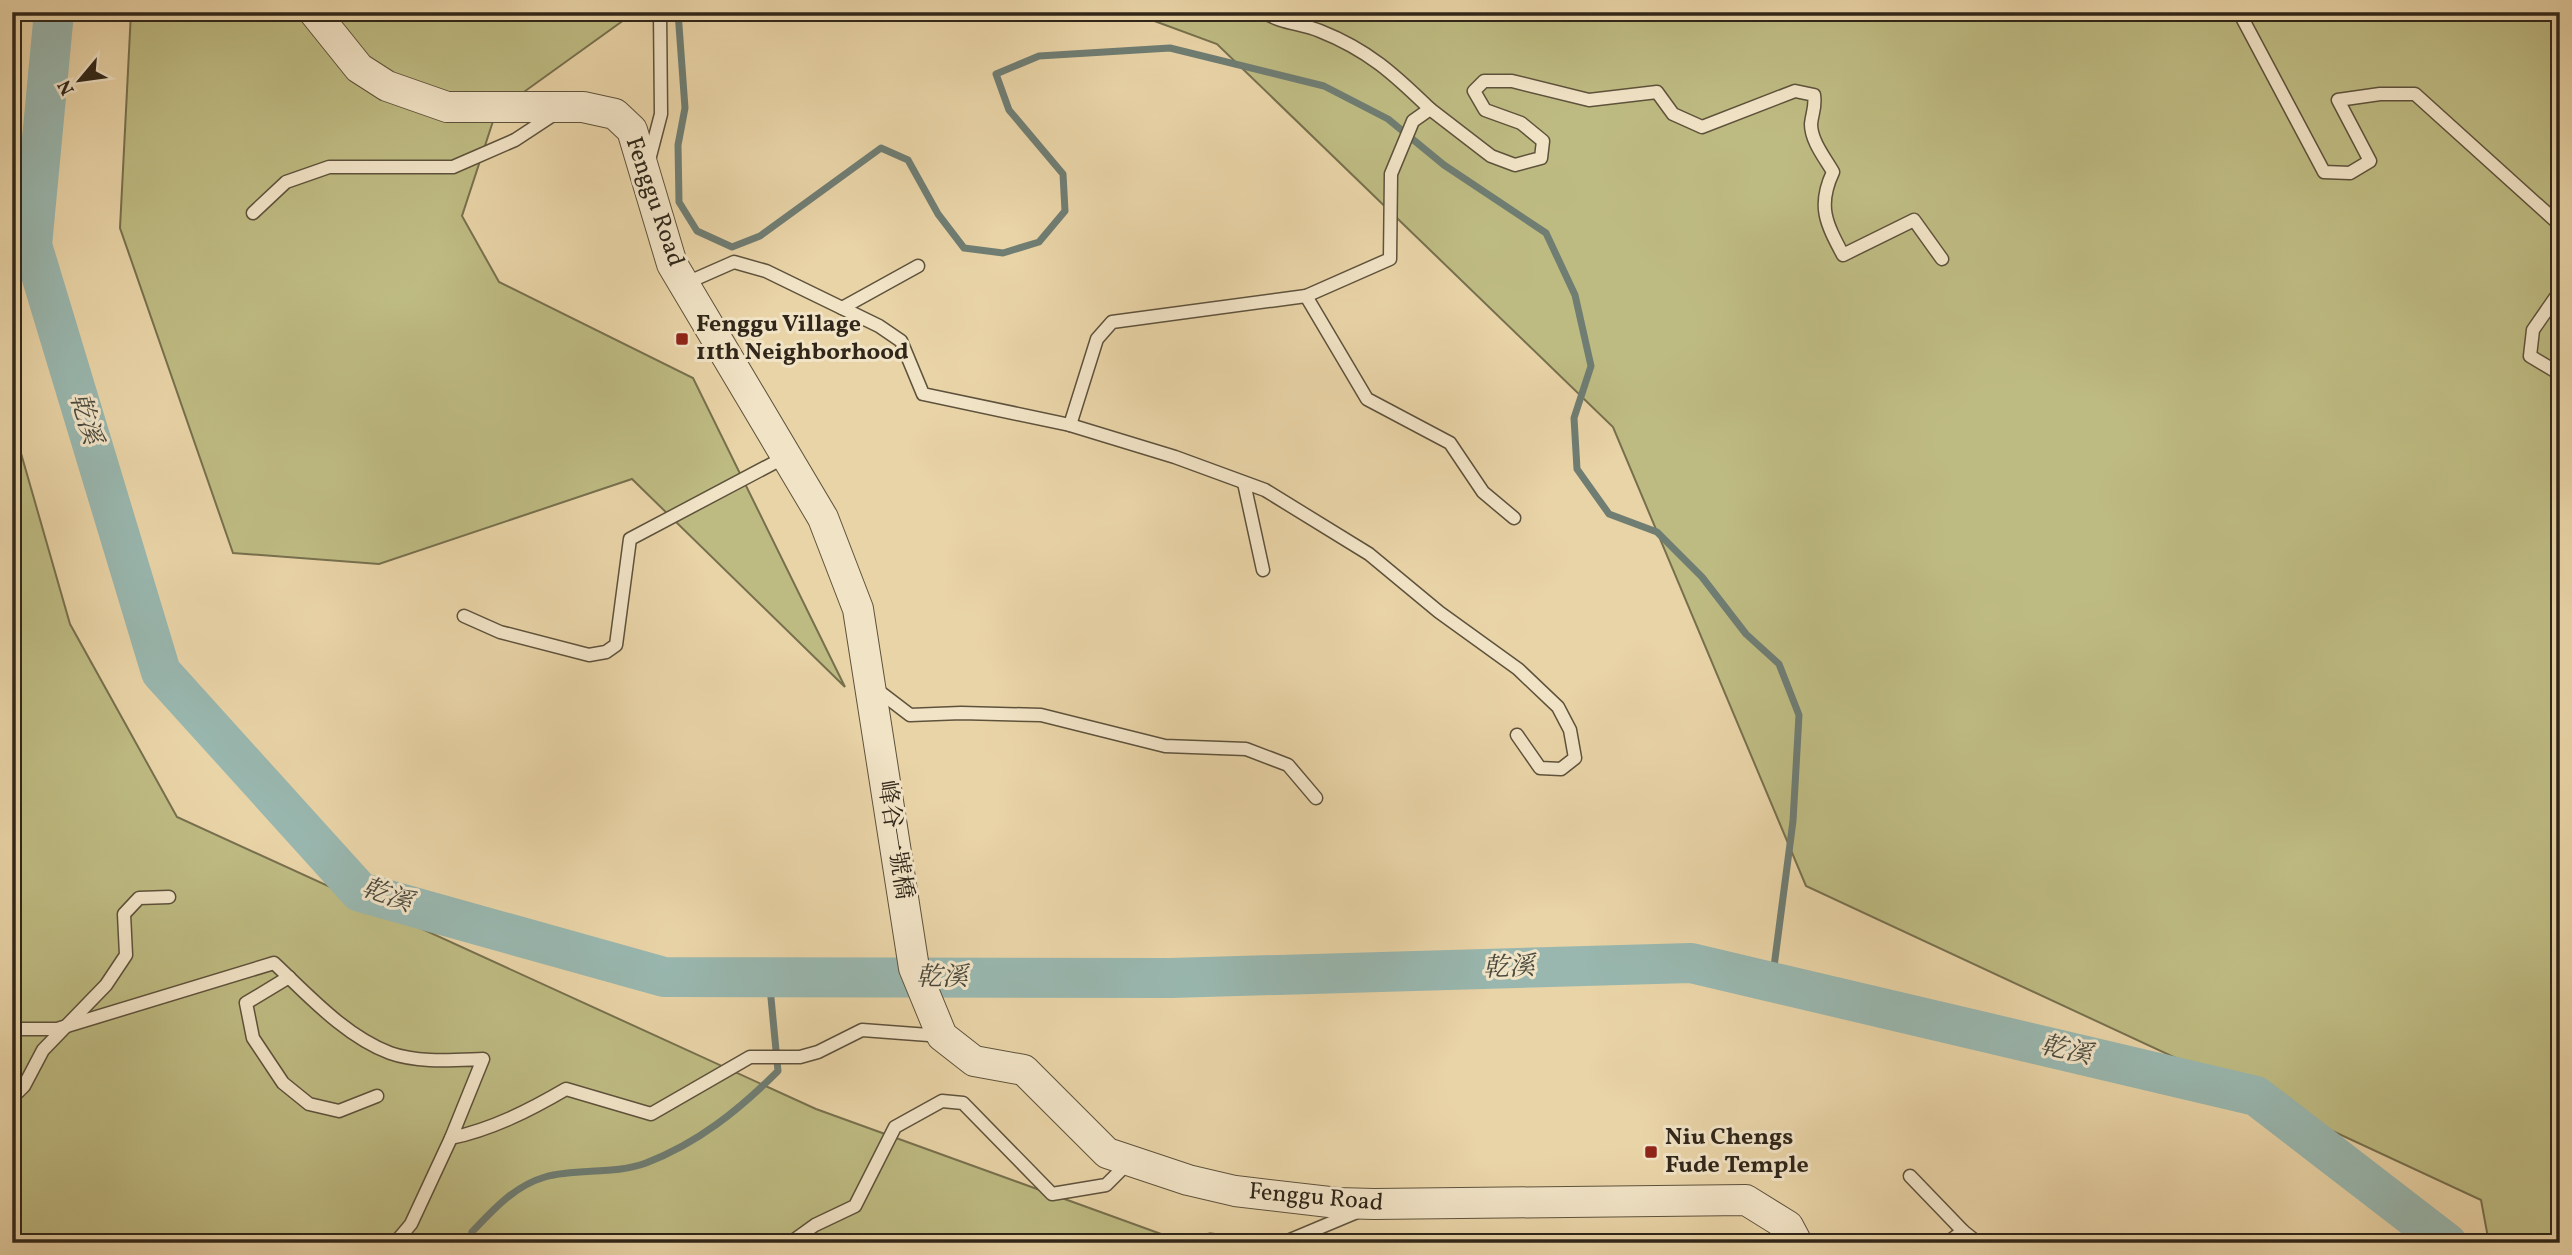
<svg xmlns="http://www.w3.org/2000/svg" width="2572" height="1255" viewBox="0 0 2572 1255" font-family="Vollkorn,'Noto Serif TC',serif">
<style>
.green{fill:#bebb82;stroke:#77704e;stroke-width:2}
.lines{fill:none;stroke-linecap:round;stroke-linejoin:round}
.stream{stroke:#6f7d73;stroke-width:7}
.river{stroke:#99b7af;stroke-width:40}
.service-casing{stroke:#5e523c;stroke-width:15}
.tertiary-casing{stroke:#5e523c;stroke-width:32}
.service{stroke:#f1e3c6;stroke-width:12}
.tertiary{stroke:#f1e3c6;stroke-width:30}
.poi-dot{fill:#8f2418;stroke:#f1e3c6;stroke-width:2.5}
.labels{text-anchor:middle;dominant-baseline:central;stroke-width:6;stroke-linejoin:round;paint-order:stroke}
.street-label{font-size:24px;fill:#302619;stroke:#f1e3c6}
.poi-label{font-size:24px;font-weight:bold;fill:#302619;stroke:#f1e3c6;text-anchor:start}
.water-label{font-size:26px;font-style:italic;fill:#4a4a3e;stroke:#f1e3c6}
</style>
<rect width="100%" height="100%" fill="#e9d4a7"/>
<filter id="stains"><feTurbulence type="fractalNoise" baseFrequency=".00286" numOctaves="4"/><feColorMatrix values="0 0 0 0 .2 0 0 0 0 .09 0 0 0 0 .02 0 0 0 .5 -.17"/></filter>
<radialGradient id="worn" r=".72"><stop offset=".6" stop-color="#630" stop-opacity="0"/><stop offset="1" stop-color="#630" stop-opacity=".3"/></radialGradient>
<!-- green -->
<g class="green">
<path d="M131,12H635L496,112L462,216L499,282L693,378L845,687L632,479L379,564L233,553L120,228Z"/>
<path d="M1130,12H2560V1243H2489L2481,1200L1806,886L1613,427L1217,44Z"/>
<path d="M12,422L70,624L177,817L816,1109L1186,1243H12Z"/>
</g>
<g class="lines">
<!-- stream -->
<g class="stream">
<path d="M678,12L685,108L678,145L679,202L697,231L732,247L760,236L881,148L908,160L938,214L964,248L1003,253L1039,242L1065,211L1063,174L1009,110L996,74L1039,56L1170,48L1324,86L1388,119L1444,165L1546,233L1575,295L1591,366L1574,418L1577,469L1609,514L1657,532L1702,577L1746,634L1779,664L1799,715L1793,821L1772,982"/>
<path d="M12,213L35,222"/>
<path d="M472,1232C493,1210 514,1186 545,1177C577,1168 614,1175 646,1163C698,1143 739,1110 778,1071L769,977"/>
</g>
<!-- river -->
<path class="river" d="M54,12L32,245L161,672L360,892L664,977L1171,978L1691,963L2256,1096L2447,1243"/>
<!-- service casing -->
<g class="service-casing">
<g id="service">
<path d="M1264,12C1282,24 1301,23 1320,31C1368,50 1394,74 1430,109"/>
<path d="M2239,12L2324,172L2350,173L2370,161L2338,100L2380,94H2415L2560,225"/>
<path d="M649,160L661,114L660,12"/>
<path d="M253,213L286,182L329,167H453L515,140L556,113"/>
<path d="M684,284L734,262L766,271L879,326L901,341L923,394L1070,425L1175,457L1265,490L1369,554L1439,612L1518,669L1558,707L1570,730L1575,758L1561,769L1540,768L1517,735"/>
<path d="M2560,291L2533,330L2530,356L2560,374"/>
<path d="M1306,296L1367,399L1450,443L1483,492L1514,518"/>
<path d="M842,308L918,266"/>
<path d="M1070,425L1097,339L1112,322L1306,296L1390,259L1391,174L1413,121L1430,109L1491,156L1515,165L1541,158L1543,141L1521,123L1485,110L1474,91L1484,81H1512L1589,100L1657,92L1673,114L1702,127L1795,91L1814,95C1816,107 1812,113 1811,124C1811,141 1825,158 1833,172C1817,206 1826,223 1843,255L1914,220L1942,259"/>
<path d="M1244,483L1263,570"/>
<path d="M464,616L500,632L589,655L606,652L616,645L630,539L785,457"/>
<path d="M876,689L910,715L961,713L1041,715L1165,746L1246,749L1288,765L1316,798"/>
<path d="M289,977L246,1003L253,1038L283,1083L309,1104L339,1111L377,1096"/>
<path d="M12,1029H57L274,963C308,995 345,1036 390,1053C418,1063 453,1060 483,1059L451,1138C493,1129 530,1110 566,1089L651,1114L750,1057H800L818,1052L862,1030L942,1036"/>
<path d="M12,1098L24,1086L43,1050L106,985L126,955L124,914L139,898L169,897"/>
<path d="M1910,1176L1963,1231"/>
<path d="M395,1243L411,1224L451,1138"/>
<path d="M790,1243L815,1225L855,1206L895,1127L942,1101L963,1103L1052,1194L1106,1185L1130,1161"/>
<path d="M1213,1243L1210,1240L1240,1243"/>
<path d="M1283,1243L1357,1212"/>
<path d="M1947,1243L1963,1231L1978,1243"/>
</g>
</g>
<!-- tertiary casing -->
<g class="tertiary-casing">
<path id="tertiary" d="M314,12L359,68L387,86L447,107H583L615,114L632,130L672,264L823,518L858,609L914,968L942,1036L974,1061L1024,1070L1107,1153L1188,1180L1235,1191L1338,1203L1374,1204L1746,1200L1788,1226L1797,1243"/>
</g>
<!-- service -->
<use href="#service" class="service"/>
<!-- tertiary -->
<use href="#tertiary" class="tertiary"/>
</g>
<!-- markers -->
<g class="poi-dot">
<rect x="675" y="332" width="14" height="14" rx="3.5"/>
<rect x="1644" y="1145" width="14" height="14" rx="3.5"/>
</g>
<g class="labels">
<!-- street labels -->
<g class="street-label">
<text transform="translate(654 202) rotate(71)">Fenggu Road</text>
<text transform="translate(894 840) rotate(81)">峰谷一號橋</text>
<text transform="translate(1316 1198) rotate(5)">Fenggu Road</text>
</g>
<!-- poi labels -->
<g class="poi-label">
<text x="696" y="325">Fenggu Village<tspan x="696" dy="28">11th Neighborhood</tspan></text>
<text x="1665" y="1138">Niu Chengs<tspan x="1665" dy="28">Fude Temple</tspan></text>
</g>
<!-- water labels -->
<g class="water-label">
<text transform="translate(85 419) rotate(73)">乾溪</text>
<text transform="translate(387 896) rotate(20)">乾溪</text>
<text transform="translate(1509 968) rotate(-2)">乾溪</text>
<text x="942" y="978">乾溪</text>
<text transform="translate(2066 1051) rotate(13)">乾溪</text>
</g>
</g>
<!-- margin -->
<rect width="2572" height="1255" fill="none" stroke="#e9d4a7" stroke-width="42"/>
<rect x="14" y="14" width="2544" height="1227" fill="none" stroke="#302619" stroke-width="3.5"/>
<rect x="21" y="21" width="2530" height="1213" fill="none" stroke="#302619" stroke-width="2"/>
<!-- north arrow -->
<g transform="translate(80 80) rotate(241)" stroke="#f1e3c6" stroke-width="5" paint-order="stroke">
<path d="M0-5L12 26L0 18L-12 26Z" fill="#302619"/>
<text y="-10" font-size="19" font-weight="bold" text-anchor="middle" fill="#302619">N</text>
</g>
<rect width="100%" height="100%" filter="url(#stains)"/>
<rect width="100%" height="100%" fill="url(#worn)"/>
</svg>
